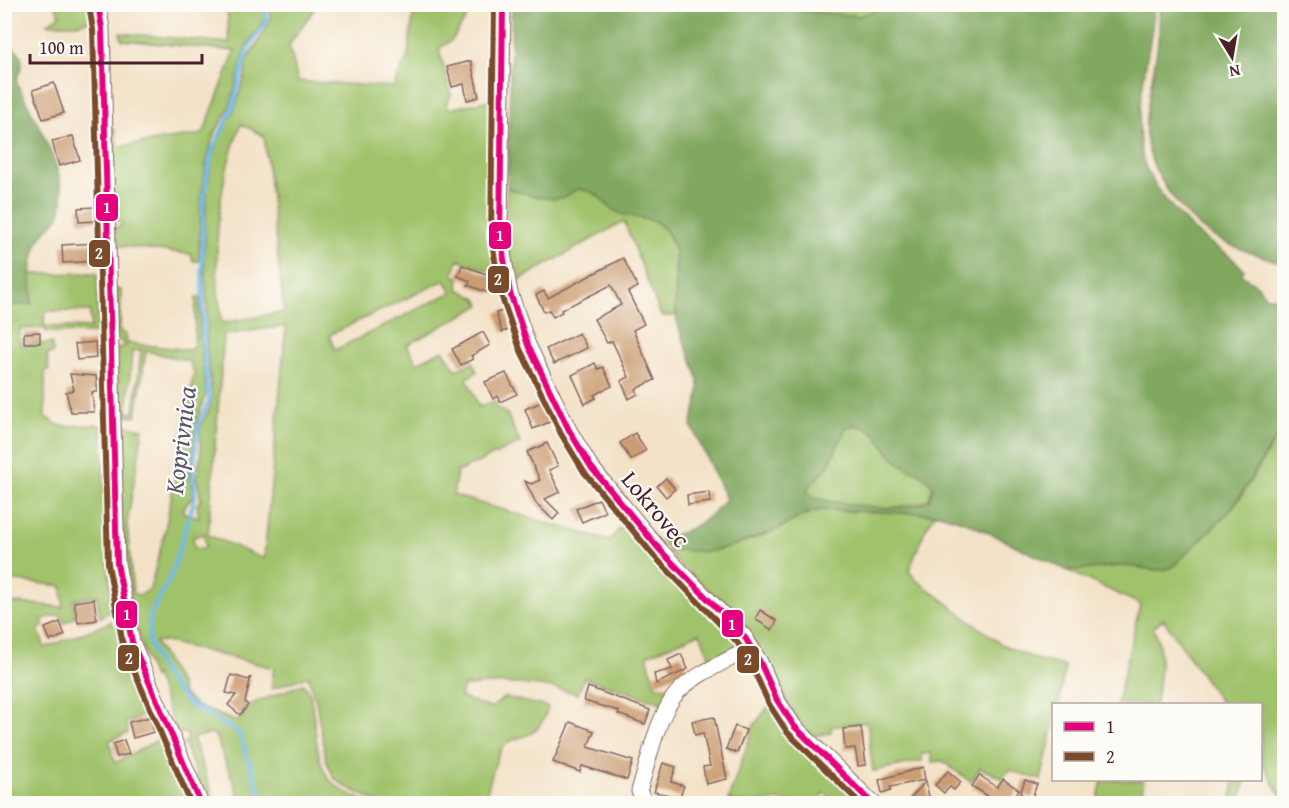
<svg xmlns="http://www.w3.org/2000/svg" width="1289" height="808" viewBox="0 0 1289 808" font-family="'Gentium Book Plus',serif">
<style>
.green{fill:#a0c26b;stroke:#75704b;stroke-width:1.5;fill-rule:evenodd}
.forest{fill:#80a85f;stroke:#656445;stroke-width:1.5;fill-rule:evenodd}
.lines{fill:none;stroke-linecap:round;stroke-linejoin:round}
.stream{stroke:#6fbbe8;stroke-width:4}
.building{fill:#cb9d72}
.minor-casing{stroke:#856362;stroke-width:17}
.minor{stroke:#fff;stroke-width:15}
.bus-1-casing{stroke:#fdfcf7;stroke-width:10}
.bus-2-casing{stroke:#fdfcf7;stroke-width:10}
.bus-1{stroke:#e5007d;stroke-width:6}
.bus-2{stroke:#7a4b2a;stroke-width:6}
.labels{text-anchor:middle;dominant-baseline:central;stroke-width:4.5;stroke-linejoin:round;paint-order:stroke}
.street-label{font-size:24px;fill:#4a1f2b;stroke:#fdfcf7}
.water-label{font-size:26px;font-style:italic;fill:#57566d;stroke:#fdfcf7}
.line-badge{stroke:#fdfcf7;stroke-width:2}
.badge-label{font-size:16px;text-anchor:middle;font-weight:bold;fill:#fff}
</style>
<rect width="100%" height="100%" fill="#fdfcf7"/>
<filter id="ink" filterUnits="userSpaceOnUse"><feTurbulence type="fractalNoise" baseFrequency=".0167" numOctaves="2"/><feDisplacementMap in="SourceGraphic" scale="12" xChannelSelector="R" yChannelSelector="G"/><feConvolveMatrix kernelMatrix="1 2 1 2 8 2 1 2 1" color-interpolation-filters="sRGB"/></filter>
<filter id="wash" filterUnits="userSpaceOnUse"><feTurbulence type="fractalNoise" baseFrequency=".008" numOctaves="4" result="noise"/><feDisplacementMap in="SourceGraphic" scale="24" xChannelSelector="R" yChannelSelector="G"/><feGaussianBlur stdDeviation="1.35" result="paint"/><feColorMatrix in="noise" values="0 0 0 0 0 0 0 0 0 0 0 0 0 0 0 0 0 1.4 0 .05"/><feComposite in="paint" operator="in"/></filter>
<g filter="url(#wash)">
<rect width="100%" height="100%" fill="#f3e2c7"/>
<!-- green -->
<g class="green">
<path d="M55,5H88L91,20L77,24H47L60,15Z"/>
<path d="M227,5H264L266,18L246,46L230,107L214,135L207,159L201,200L199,261H193L191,254L114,245V229L122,225L121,222L114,219L111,128L115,130L117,147L203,134L235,51L122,40L120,33L229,43Z"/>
<path d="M269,5H317L289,45L298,81L393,87L408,56L414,7L397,5H429L430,13L469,14L452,40L439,49L451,95L447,104L449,109L496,99L500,275L458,260L453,275L459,278L458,289L476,298L481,305L407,345L417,363L443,350L456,370L473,362L477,372L467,378L479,407L494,401L497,407L507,414L520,443L457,472L453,495L609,541L626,521L740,641L737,648L711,661L700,633L647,655L655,686L672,687L662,703L584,678L578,694C543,684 500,680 463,687L460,697L491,708L505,697L548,707C536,748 515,729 501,750C494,763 490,782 486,796L502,803L381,804L343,785L334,778L326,760L316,701L308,676L271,689L274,668L163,641L155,642L181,686L182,693L197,706L235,721L239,720L251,704L303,684L310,693C315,716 315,762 329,779C339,791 355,797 369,803H242L214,733L193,738L215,803H207L184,743L188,741L186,733H178L175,728L155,675L153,678C119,593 122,514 119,424L143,429L127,524L133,594L141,595L150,589L165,531L194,372L189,361L146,351L136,417L119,415L117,348L126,346L116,338L115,289L121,290L120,331L126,335L127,343L189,350L194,345L196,297H200V339L206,393L196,423L190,477L193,496L183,509L184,513L199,517L197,505L201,499L196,478L201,454L200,427L210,408L212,397L207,352V307L204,262L206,201L211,161L218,137L235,108L245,75L246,61L266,29L270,17ZM241,124L264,136L284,312L222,323C212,258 216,186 241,124ZM445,280L452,292L335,350L329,335ZM286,326L264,559L208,535L224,335ZM141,350L134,413H133L127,412L132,351ZM204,534L206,547L195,549L193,537Z"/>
<path d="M788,5H890L860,16L798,11Z"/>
<path d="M507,188L531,195L557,198L578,189L590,191L638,218L654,220L668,232L675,251L676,316H661L624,221L514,283L507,246Z"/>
<path d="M97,273L98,333L46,332L45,328L20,329V345L52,343L53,353L47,355L49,370L45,371V417L60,426L102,425L105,525L112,605L108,612L100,618L97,596L73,600L75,617L64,623L60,615L42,619L44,626L38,629L45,648L116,620L124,650L150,713L126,722L128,733L109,741L115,763L163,737L191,803H21L6,793L4,690L10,675L4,641V319L11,305L32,304L31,274ZM45,311H90L91,328L44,326ZM8,580L62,586L63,607L7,602Z"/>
<path d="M855,425C878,428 881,447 896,460C909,472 925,471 933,487L928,500C901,513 838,508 809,495L807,488L827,468L846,428Z"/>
<path d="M1284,425V802L1261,761L1260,704H1222L1163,619L1153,628C1166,650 1158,680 1156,704H1117L1140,604L1066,570C1086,571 1104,566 1123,566C1139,566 1156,573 1171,568L1211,530L1241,497Z"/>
<path d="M823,510L935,514L925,530L909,571L914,578L1001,644L1035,659L1065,666L1059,704H1054L1053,728L1041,780L1010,770L1002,778L980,768L971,782L942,761L932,762L931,753L922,754V761L873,771L867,722L831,727V733L812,736C784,706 776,676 755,642C736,609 701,585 674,559L667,549C711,554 740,546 780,528C795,521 806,512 823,510Z"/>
<path d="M772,702L868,803H838L824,793L817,803H785L779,800C763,802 745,807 728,800L754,725Z"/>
<path d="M1102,780H1144L1140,803H1097Z"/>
<path d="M1234,780H1245L1241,803H1231Z"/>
</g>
<!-- forest -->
<g class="forest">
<path d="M788,4L798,11L860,16L890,4L1151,5L1154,14C1149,57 1129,129 1146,168C1156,191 1179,216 1197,233C1212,246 1231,254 1244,270L1241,275L1257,285L1266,297L1284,298V425L1231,510L1171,568C1156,573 1139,566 1123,566C1104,566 1086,571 1066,570L966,522L939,514L823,510L810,512L776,530L726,548L706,552L667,549L660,540C691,530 705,524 726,499L691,425C694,412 700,399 699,385C696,361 679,339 676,315C673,288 683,259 668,234C656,212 629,222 612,209C596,197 603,193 578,189C571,191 568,197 561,198C544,201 523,193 507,188L512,5ZM855,425C879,428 881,447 896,460C909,472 925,471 933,487L929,500C895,516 852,504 817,499L809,495L807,489L827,468L846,428Z"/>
<path d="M1159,5H1276L1284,13V264C1258,254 1224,247 1201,228C1171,201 1141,160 1146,118C1150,80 1162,43 1159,5Z"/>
<path d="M5,41C9,45 17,50 20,55C26,64 16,74 17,83C32,115 74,182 59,216C55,224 45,229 41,237C29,258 31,281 32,304L11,305L5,319Z"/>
<path d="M5,641L10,675L5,690H4Z"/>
</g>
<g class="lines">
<!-- stream -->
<path class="stream" d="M264,804L239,733L189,704L176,690L160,669L149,642L150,616L171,576L191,511L195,496L193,475L198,425L209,401L204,352L202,271L203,206L207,175L212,151L233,107L244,62L250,45L266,23V4"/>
</g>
<g id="blocks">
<!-- building -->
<g class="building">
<path d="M471,61L479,97L467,100L464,84L452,87L447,67Z"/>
<path d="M54,83L64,113L43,119L33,90Z"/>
<path d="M73,136L80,160L59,166L52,141Z"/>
<path d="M97,207V221L79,222L78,208Z"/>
<path d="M97,243L98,261L63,263L62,245Z"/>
<path d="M623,258L638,287L628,292L644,324L633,330L655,380L636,389L638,394L629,399L621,381L629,377L612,341L607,343L594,319L621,305L611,285L561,310L562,312L553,317L549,310L544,312L536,295L544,291L548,298Z"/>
<path d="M462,265L497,278L491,294L468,285L470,281L458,276Z"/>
<path d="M506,310L512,329L502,332L496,313Z"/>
<path d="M40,332V343H24V333Z"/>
<path d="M483,332L490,345L471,356L473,359L461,365L452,349Z"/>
<path d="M579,333L587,348L554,364L546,349Z"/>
<path d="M95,342L96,358L77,360L75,344Z"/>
<path d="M595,363L598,369L603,367L612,386L594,395L596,398L585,404L572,375Z"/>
<path d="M506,373L517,394L500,402L498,396L493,399L485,382Z"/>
<path d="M70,374L96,376L98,392H92L94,412H71L66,392L74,390Z"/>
<path d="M544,401L552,421L533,429L525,409Z"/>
<path d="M635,433L646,450L631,460L620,443Z"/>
<path d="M547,443L558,466L549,470L560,492L545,499L559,513L553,520L536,503L525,481L531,484L540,480L527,452Z"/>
<path d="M666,478L675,489L666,497L657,486Z"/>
<path d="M709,492L710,502L688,505L687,495Z"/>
<path d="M599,499L605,512L582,522L576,509Z"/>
<path d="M94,599L97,620L78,623L74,602Z"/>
<path d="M760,610L777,621L772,630L755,619Z"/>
<path d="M60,622L65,635L50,641L45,628Z"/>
<path d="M681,654L688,669L656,684L654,674L672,669L668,660Z"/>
<path d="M231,675L249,680L251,677L245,702L248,705L240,715L228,705L236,695L226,693Z"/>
<path d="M588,687L650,710L645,724L618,714L619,711L584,701Z"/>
<path d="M150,717L154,732L133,738L129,722Z"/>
<path d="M714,717L727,779L706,784L703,767L710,766L703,733L695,735L692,721Z"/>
<path d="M570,722L594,731L588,747L633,761L627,780L582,766L580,772L553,762Z"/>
<path d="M735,726L746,730L737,753L726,749Z"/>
<path d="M861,727L866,765L858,766L855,748L845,749L843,729Z"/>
<path d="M124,740L129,754L117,757L113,744Z"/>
<path d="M663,763L676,767L671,782L684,786L680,797L654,792Z"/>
<path d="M923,767L925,780L890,787L891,790L882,793L879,780Z"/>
<path d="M948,771L961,782L954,790L950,787L944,793L935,785Z"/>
<path d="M979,775L997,787L1003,779L1019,790L1009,804H1000L972,786Z"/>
<path d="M1025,780L1037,784L1032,798L1020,794Z"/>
<path d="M926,781L929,797L924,804H905Z"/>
</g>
</g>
</g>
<g filter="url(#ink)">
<use href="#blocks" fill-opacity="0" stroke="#856362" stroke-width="1.5"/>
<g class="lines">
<!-- minor casing -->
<g class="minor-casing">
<g id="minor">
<path d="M98,4L102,29L117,563L132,642L201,804"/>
<path d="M503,4L500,236L510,293L528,345L569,430L591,467L660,550L744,636L760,662L777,700L794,726L874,804"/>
<path d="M646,804L639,791C649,761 655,724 673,698C687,677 729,660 751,648"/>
</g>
</g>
<!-- minor -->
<use href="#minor" class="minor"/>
<!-- bus-1 casing -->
<g class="bus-1-casing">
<g id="bus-1">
<path d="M98,4L102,29L117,563L132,642L201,804"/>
<path d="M503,4L500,236L510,293L528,345L569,430L591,467L660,550L744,636L760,662L777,700L794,726L873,804"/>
</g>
</g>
<!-- bus-2 casing -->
<g class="bus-2-casing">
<g id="bus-2">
<path d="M494,4L491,237L501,295L520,349L561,434L584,472L654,556L737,642L752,666L769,704L787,732L861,804"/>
<path d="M89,5L93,30L108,564L123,645L191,804"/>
</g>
</g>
<!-- bus-1 -->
<use href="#bus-1" class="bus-1"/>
<!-- bus-2 -->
<use href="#bus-2" class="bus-2"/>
</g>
</g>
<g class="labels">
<!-- street labels -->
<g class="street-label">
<text transform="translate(656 509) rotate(50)">Lokrovec</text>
</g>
<!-- water labels -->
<g class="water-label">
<text transform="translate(180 440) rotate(-83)">Koprivnica</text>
</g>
</g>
<g class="line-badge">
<rect x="95" y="193" width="24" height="29" rx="6" fill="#e5007d"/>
<rect x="488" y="221" width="24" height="29" rx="6" fill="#e5007d"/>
<rect x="88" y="239" width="23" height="29" rx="6" fill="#7a4b2a"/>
<rect x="487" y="265" width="23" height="29" rx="6" fill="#7a4b2a"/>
<rect x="115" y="600" width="23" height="29" rx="6" fill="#e5007d"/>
<rect x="721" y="609" width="23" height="29" rx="6" fill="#e5007d"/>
<rect x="117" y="644" width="23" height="28" rx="6" fill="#7a4b2a"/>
<rect x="736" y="645" width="24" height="29" rx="6" fill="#7a4b2a"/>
</g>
<g class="badge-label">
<text x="107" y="213">1</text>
<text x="500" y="241">1</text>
<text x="99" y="259">2</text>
<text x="498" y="285">2</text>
<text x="127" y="620">1</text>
<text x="732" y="630">1</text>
<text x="129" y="664">2</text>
<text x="748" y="665">2</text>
</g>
<!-- margin -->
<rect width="1289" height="808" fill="none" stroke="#fdfcf7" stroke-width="24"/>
<!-- legend -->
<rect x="1052" y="703" width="210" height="78" fill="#fdfcf7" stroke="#b5a4a5" stroke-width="1.5"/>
<rect x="1064" y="722" width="30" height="9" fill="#e5007d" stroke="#b5a4a5" stroke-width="1.5"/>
<text x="1106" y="733" font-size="18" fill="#4a1f2b">1</text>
<rect x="1064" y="752" width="30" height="9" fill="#7a4b2a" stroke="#b5a4a5" stroke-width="1.5"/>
<text x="1106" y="763" font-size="18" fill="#4a1f2b">2</text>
<!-- north arrow -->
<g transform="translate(1232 57) rotate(169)" stroke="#fdfcf7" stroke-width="4.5" paint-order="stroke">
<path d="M0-4.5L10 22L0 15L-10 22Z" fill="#4a1f2b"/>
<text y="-9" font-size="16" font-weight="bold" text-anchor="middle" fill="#4a1f2b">N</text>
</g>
<!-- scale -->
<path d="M30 54v9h172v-9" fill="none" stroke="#4a1f2b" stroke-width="3"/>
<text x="39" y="54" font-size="18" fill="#4a1f2b" stroke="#fdfcf7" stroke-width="4.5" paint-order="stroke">100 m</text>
</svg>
